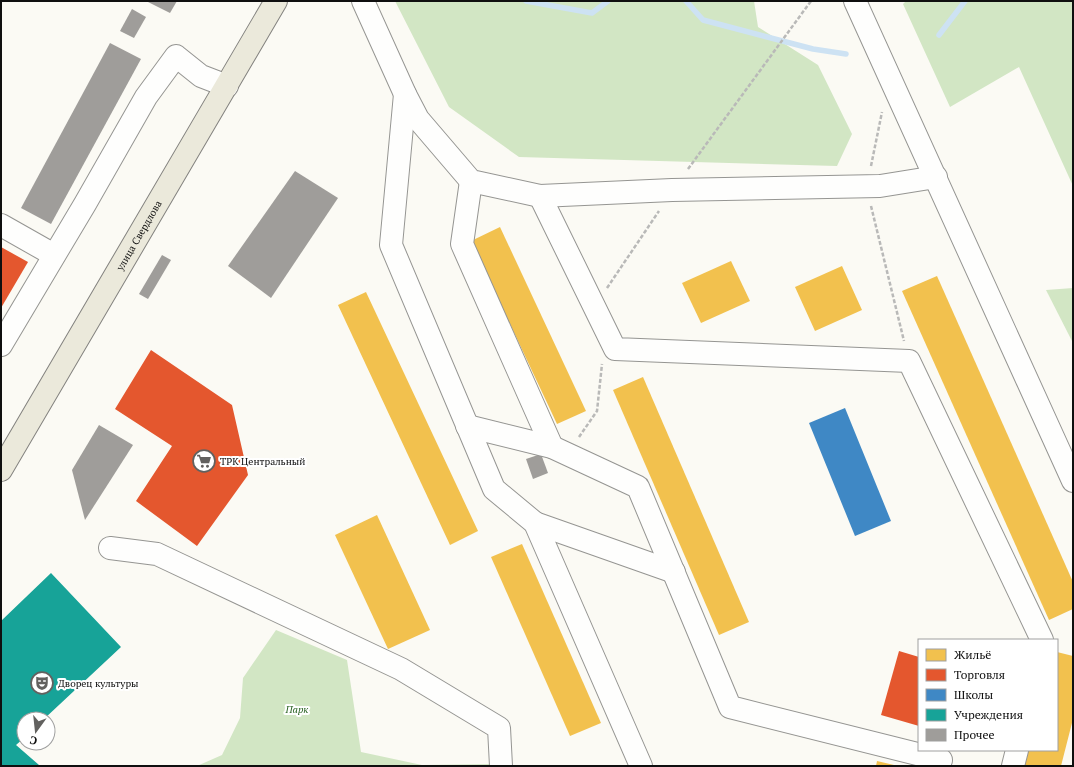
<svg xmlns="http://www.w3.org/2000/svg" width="1074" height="767" viewBox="0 0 1074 767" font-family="'PT Serif',serif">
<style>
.forest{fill:#d2e6c4}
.homes{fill:#f2c14e}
.shops{fill:#e4572e}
.schools{fill:#3f88c5}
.public{fill:#17a398}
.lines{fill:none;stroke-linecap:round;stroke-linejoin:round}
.stream{stroke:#cde2f3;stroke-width:5.5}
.building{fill:#9f9d9a}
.minor-casing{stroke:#959592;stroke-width:24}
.major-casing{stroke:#83827f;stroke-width:24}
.path{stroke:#b9b9b8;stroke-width:2.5;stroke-dasharray:4 2;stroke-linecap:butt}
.minor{stroke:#fefefd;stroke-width:22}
.major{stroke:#ebe9db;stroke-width:22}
.labels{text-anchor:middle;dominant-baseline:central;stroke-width:4;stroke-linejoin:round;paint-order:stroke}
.street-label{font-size:10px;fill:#0f0f0f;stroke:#fff}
.poi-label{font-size:10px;fill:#0f0f0f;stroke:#fff;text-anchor:start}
.park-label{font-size:10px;font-style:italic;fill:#2a6323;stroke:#fff}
</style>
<rect width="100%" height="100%" fill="#fbfaf4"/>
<!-- forest -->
<g class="forest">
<path d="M395,1H754L758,27L818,65L852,134L837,166L519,157L449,107Z"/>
<path d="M906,1H1073V186L1019,67L950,107L903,4Z"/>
<path d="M1073,288V343L1046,290Z"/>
<path d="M276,630L347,660L361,752L422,765L494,764V766H197L222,755L240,718L243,678Z"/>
</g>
<!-- homes -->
<g class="homes">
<path d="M500,227L586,411L557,424L471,241Z"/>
<path d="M731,261L750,301L701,323L682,283Z"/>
<path d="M842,266L862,310L815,331L795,287Z"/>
<path d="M937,276L1073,582V609L1049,620L902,291Z"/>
<path d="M366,292L478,531L450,545L338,305Z"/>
<path d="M643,377L749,622L719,635L613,390Z"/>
<path d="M377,515L430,630L388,649L335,535Z"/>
<path d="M522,544L601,723L570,736L491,557Z"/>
<path d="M1057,652L1073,656V719L1061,766H1024L1028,750H1057Z"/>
<path d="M877,761L894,765V766H876Z"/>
</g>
<!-- shops -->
<g class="shops">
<path d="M1,247L28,262L1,308Z"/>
<path d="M151,350L232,405L248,475L197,546L136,501L172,446L115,409Z"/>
<path d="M899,651L919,657V726L881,715Z"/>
</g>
<!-- schools -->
<path class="schools" d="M845,408L891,521L855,536L809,423Z"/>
<!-- public -->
<path class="public" d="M51,573L121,647L44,719H24V738L16,745L39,765L38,766H1V621Z"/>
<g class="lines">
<!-- stream -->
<g class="stream">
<path d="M526,1L592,13L608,1"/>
<path d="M686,1L703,20L813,49L846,54"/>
<path d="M939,35L965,1"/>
</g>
</g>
<!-- building -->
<g class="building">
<path d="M146,1H177L170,13Z"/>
<path d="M132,9L146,17L134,38L120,31Z"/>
<path d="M110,43L141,59L51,224L21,208Z"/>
<path d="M295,171L338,198L271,298L228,266Z"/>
<path d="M162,255L171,260L148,299L139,294Z"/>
<path d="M99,425L133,445L85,520L72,470Z"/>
<path d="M541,454L548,473L533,479L526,459Z"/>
</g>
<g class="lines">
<!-- minor casing -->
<g class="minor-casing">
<g id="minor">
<path d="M363,1L405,94L418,119L471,181L540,196L672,190L880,186L936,177"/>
<path d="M855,1L1073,481"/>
<path d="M405,94L391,245L494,489L535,523L641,766"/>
<path d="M471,181L462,244L552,447"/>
<path d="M540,196L615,349L909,361L1042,640"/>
<path d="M1,225L54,255"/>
<path d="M1,345L85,204L146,97L176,56L201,76L227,86"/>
<path d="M467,426L552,447L638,487L730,707L941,760L939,766"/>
<path d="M535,523L674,572"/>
<path d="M110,548L157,554L401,669L499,728L501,766"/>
<path d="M1013,766L1017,750"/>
</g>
</g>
<!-- major casing -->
<g class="major-casing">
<g id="major">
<path id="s1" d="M1,470L276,1"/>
</g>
</g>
<!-- path -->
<g class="path">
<path d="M871,166L882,112"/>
<path d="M688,169L811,1"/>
<path d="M871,206L904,341"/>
<path d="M607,288L659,211"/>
<path d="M579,437L597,411L602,364"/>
</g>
<!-- minor -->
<use href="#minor" class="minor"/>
<!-- major -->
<use href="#major" class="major"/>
</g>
<!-- icons -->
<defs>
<g id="supermarket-ring" transform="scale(1.15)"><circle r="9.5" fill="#fff" stroke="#62615f" stroke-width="1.5"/><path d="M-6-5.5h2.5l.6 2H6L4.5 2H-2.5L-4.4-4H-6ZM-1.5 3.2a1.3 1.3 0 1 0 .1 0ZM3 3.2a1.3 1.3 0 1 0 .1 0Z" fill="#62615f"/></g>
<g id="theatre-ring" transform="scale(1.15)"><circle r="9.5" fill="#fff" stroke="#62615f" stroke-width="1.5"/><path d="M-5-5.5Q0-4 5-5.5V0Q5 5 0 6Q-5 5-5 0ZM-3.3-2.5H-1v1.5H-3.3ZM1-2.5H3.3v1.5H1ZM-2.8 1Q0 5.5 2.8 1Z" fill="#62615f"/></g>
</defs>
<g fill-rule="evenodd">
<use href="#supermarket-ring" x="204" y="461"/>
<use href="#theatre-ring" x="42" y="683"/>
</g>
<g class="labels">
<!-- street labels -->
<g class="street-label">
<text stroke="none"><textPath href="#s1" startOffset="272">улица Свердлова</textPath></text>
</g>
<!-- poi labels -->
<g class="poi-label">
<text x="220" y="461">ТРК Центральный</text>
<text x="58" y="683">Дворец культуры</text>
</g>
<!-- park labels -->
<g class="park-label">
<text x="297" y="709">Парк</text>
</g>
</g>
<!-- border -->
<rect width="1074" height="767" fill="none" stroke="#0f0f0f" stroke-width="4"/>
<!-- legend -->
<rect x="918" y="639" width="140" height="112" fill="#ffffff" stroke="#9f9f9f"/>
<rect x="926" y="649" width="20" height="12" fill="#f2c14e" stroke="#9f9f9f"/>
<text x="954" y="659" font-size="12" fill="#0f0f0f">Жильё</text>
<rect x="926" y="669" width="20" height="12" fill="#e4572e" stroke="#9f9f9f"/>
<text x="954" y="679" font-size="12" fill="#0f0f0f">Торговля</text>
<rect x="926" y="689" width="20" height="12" fill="#3f88c5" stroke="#9f9f9f"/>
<text x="954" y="699" font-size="12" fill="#0f0f0f">Школы</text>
<rect x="926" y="709" width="20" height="12" fill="#17a398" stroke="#9f9f9f"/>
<text x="954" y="719" font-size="12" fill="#0f0f0f">Учреждения</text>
<rect x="926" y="729" width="20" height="12" fill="#9f9d9a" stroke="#9f9f9f"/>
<text x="954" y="739" font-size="12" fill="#0f0f0f">Прочее</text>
<!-- north arrow -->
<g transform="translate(36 731) rotate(195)"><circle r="19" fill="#ffffff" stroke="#9f9f9f"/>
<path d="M0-3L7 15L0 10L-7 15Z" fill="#62615f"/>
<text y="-6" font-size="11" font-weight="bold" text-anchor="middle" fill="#0f0f0f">С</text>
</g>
</svg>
